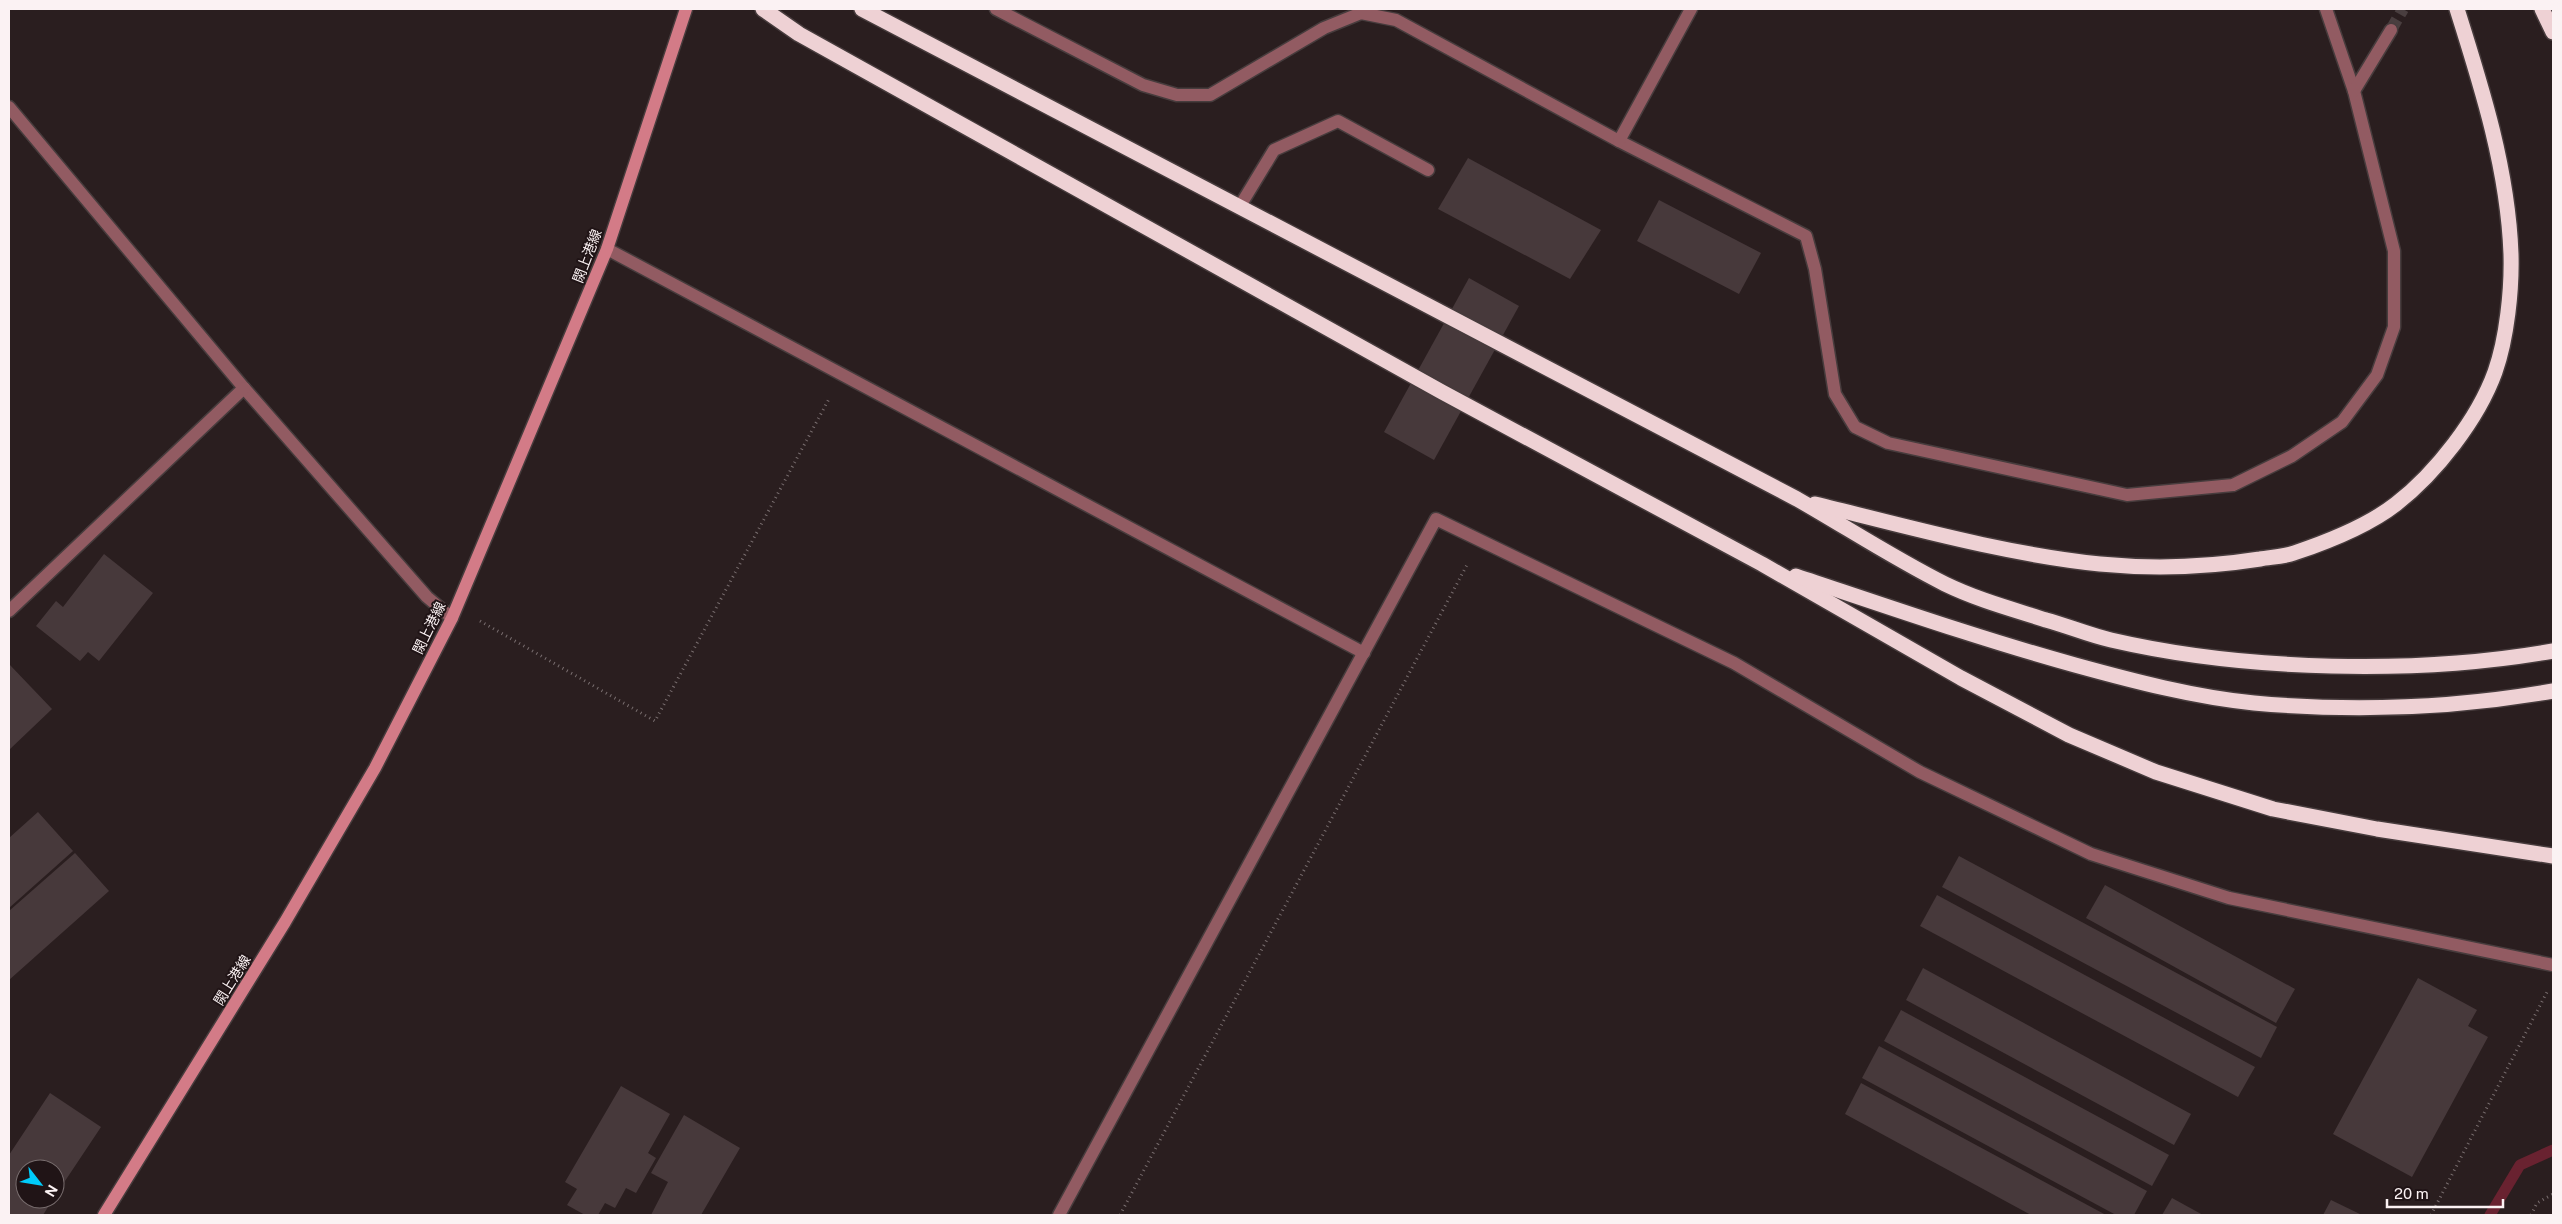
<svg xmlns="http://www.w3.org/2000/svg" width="2562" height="1224" viewBox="0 0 2562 1224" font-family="'Public Sans','Noto Sans JP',sans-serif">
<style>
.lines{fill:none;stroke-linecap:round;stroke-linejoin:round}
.stream{stroke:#692230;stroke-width:11}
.building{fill:#47393b}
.street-tunnel{stroke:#493e3f;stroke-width:12;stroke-dasharray:12 6;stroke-linecap:butt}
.lane-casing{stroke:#473c3d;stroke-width:15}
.street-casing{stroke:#473c3d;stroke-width:15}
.secondary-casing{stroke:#473c3d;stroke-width:15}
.highway-casing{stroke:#473c3d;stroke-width:18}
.path{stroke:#7a6f70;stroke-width:3;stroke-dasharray:1 4;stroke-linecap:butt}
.lane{stroke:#925b62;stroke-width:12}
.street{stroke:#925b62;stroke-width:12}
.secondary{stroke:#d37b87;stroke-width:12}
.highway{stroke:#eed1d4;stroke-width:15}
.labels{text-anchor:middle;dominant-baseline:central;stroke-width:4;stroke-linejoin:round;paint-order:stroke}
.street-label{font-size:14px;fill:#fbf2f3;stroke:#201416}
</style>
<rect width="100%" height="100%" fill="#2a1e1f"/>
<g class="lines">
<!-- stream -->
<path class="stream" d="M2490,1215L2520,1165L2553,1150"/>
</g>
<!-- building -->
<g class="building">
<path d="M1468,158L1601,230L1570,279L1438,209Z"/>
<path d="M1659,200L1761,253L1739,294L1637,241Z"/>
<path d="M1469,278L1519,306L1434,460L1384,432Z"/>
<path d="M104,554L153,593L99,661L88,652L80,661L36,626L56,601L63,607Z"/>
<path d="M9,664L52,709L9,750Z"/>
<path d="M38,812L73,851L9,908V838Z"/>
<path d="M75,853L109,891L9,980V911Z"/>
<path d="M1959,856L2277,1027L2261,1058L1942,887Z"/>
<path d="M2105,885L2295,989L2276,1023L2086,918Z"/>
<path d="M1937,895L2255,1067L2238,1097L1920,926Z"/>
<path d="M1923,968L2191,1114L2174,1145L1906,1000Z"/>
<path d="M2418,978L2477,1010L2468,1026L2488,1037L2412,1177L2333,1134Z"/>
<path d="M1901,1010L2169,1155L2152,1186L1884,1041Z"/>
<path d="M1879,1046L2147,1191L2134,1215H2116L1862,1078Z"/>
<path d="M1861,1083L2106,1215H2031L1845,1114Z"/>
<path d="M621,1086L670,1114L648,1153L656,1158L636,1193L626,1188L615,1208L605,1203L598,1215H585L567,1205L577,1189L565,1182Z"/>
<path d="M50,1093L101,1127L55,1196V1169H25V1199H53L43,1215H9V1155Z"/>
<path d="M684,1115L740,1148L701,1215H651L668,1182L651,1173Z"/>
<path d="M2172,1198L2203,1215H2162Z"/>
<path d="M2331,1200L2362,1215H2323Z"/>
</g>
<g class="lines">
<!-- street-tunnel -->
<path class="street-tunnel" d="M2391,30L2403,9"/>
<!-- lane casing -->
<g class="lane-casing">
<path id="lane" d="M1240,206L1274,150L1338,121L1428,170"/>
</g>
<!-- street casing -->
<g class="street-casing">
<g id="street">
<path d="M996,9L1143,85L1177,95H1210L1324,28L1361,13L1396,20L1619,141L1806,236L1815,269L1835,394L1855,427L1888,443L2127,495L2233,485L2292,456L2342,422L2377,375L2394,327V251L2354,91L2326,9"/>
<path d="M2354,91L2391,30"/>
<path d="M9,107L244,388L427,597L452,618"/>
<path d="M1619,141L1691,9"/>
<path d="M607,249L1364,653"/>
<path d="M9,611L244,388"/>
<path d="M1059,1215L1436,519L1734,663L1920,772L2091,854L2229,898L2553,965"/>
</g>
</g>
<!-- secondary casing -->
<g class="secondary-casing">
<path id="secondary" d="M104,1215L285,922L375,768L452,618L607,249L686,9"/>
</g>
<!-- highway casing -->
<g class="highway-casing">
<g id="highway">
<path d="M763,9L799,34L1442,392L1762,564L1961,678L2069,735L2156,772L2273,809L2377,829L2553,856"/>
<path d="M862,9L1797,499C1846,527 1895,559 1945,584C1978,600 2012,609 2046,620C2068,626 2089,635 2111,640C2245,671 2418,675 2553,651"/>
<path d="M2542,9L2553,32"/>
<path d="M1815,504C1909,527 2004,554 2100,564C2152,569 2209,567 2260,559C2271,557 2283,557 2294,553C2327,542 2369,525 2396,504C2436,473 2478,419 2495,372C2507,338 2512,289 2511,254C2508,170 2482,88 2457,9"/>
<path d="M1796,576C1889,607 1981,639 2075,665C2133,681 2194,697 2254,703C2353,712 2456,708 2553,691"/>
</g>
</g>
<!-- path -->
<g class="path">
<path d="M480,621L655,721L830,397"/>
<path d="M1120,1215L1468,563"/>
<path d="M2431,1215L2547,992"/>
<path d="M2531,1215L2537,1203L2553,1194"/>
</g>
<!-- lane -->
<use href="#lane" class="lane"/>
<!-- street -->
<use href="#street" class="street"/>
<!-- secondary -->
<use href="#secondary" class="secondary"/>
<!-- highway -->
<use href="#highway" class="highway"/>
</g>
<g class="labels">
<!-- street labels -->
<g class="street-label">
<text transform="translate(587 256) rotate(-69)">閖上港線</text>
<text transform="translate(429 628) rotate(-64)">閖上港線</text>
<text transform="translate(232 980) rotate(-58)">閖上港線</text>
</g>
</g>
<!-- border -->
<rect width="2562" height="1224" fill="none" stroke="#fbf2f3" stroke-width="20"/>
<!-- north arrow -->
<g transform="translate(40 1184) rotate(121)"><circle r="24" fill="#201416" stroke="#786d6e"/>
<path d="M0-4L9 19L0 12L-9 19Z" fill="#00cbf9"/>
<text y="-8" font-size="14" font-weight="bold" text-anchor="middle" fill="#fbf2f3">N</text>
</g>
<!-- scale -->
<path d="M2387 1199v8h116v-8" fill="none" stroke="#fbf2f3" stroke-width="2.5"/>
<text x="2394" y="1199" font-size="15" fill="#fbf2f3" stroke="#201416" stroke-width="4" paint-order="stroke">20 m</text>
</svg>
